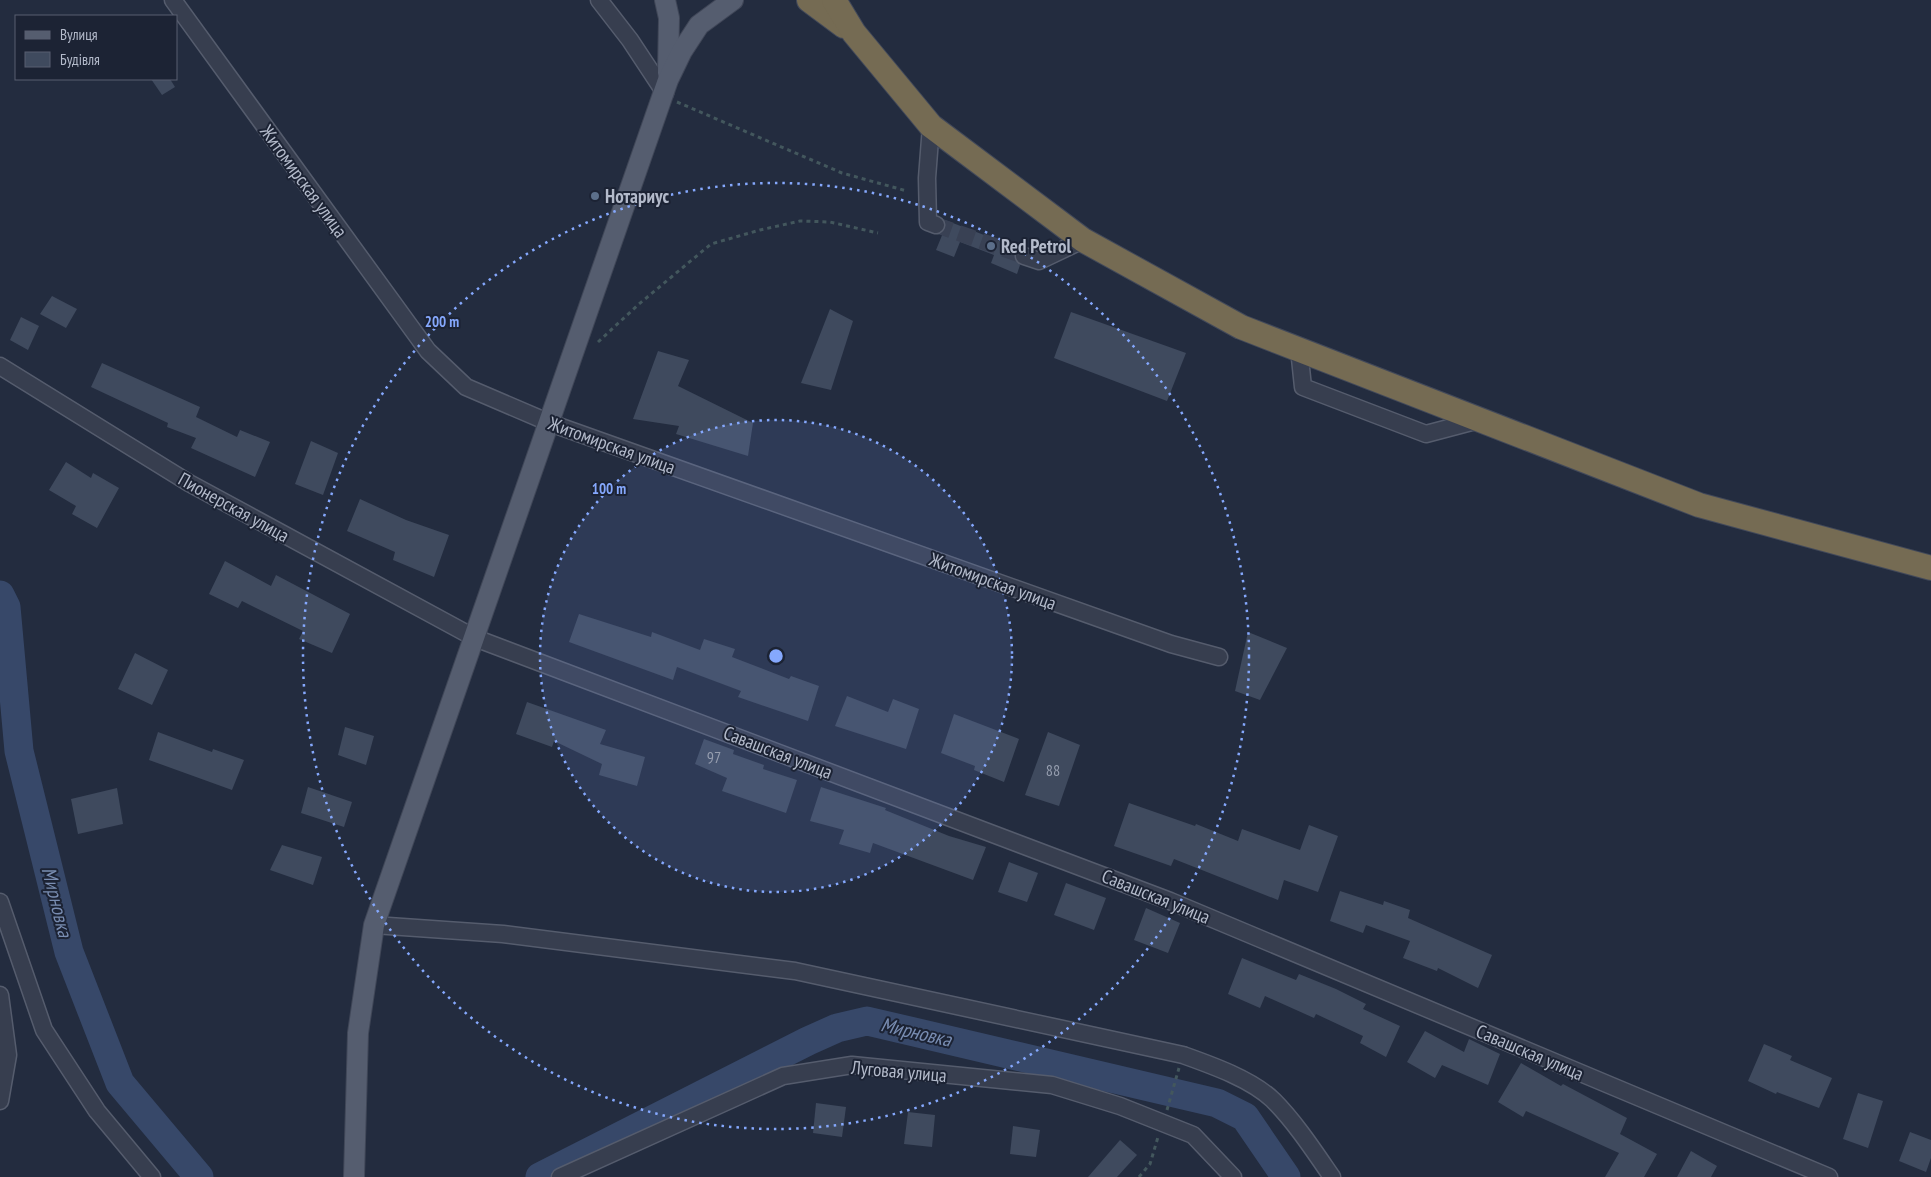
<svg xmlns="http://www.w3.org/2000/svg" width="1931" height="1177" viewBox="0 0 1931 1177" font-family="'PT Sans Narrow',sans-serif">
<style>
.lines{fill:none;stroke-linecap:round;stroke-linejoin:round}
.river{stroke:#374869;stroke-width:29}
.building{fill:#3f4a5e}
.minor-tunnel{stroke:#394154;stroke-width:16;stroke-dasharray:16 8;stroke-linecap:butt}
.minor-casing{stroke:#555c6d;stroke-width:19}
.major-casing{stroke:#404758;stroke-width:22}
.highway-casing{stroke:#42495a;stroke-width:26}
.path{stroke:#43575d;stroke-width:3;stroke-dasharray:4 4;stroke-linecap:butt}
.minor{stroke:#373e4f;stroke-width:16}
.major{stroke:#555d6f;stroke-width:20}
.highway{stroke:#756b53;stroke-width:24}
.ring{fill:none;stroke:#85a8fd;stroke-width:2.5;stroke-dasharray:2.5 5}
.service-dot{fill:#5c6f8a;stroke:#1c2334;stroke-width:2}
.labels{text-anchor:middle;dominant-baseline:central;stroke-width:4;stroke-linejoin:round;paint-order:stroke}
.number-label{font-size:16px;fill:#969eaf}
.street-label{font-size:19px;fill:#b3baca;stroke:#1c2334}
.poi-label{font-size:19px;font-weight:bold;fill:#b3baca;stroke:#1c2334;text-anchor:start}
.water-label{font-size:20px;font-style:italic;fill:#798db2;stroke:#1c2334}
.centre{fill:#85a8fd;stroke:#1c2334;stroke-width:2.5}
.ring-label{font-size:15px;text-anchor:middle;font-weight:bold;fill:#85a8fd;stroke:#1c2334;stroke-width:4;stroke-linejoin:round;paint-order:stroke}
</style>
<rect width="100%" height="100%" fill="#232c3f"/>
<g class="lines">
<!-- river -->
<g class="river">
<path d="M0,595L6,607L19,751L69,952L120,1083L199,1177"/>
<path d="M540,1177L808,1041L837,1028L867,1021L1217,1103L1245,1117L1286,1177"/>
</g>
</g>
<!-- building -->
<g class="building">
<path d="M151,79H170L175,87L162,95Z"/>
<path d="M945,220L1018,248L1014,258L1020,265L1017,274L991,263L994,255L960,242L954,257L936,250L945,228Z"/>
<path d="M52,296L77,309L66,328L40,314Z"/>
<path d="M830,309L853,321L831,390L801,383Z"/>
<path d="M1071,312L1186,353L1167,401L1054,358Z"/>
<path d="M21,317L39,326L28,350L10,340Z"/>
<path d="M658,351L689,360L678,386L753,423L748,456L676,434L679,426L633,419Z"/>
<path d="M102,363L200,407L196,417L237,437L240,430L270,442L255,477L191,448L196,438L167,427L168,423L91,387Z"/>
<path d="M311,441L338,453L323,495L295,484Z"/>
<path d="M66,462L91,478L93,473L119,488L97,528L72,514L76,506L49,490Z"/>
<path d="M360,499L406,520L449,535L434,577L393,560L395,552L347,531Z"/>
<path d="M225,561L271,586L276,575L350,614L332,653L299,639L303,631L242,601L238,608L209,594Z"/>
<path d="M579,614L651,637L652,632L700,650L704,639L735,649L732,657L789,679L791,676L819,686L808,721L738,697L741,691L677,667L673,680L569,642Z"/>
<path d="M1248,632L1287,648L1260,700L1235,691Z"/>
<path d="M135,653L168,670L152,705L118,689Z"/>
<path d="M847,696L888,712L893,699L919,709L906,749L835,726Z"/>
<path d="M527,702L606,730L600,744L645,757L637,786L599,775L602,764L554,741L552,747L516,734Z"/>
<path d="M954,714L1019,739L1004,782L974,770L975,766L941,753Z"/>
<path d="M345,727L374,736L366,765L338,755Z"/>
<path d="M158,732L212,752L213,749L244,760L232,790L149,760Z"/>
<path d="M1048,732L1080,745L1059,806L1025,795Z"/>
<path d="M704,739L734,750L733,754L764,765L763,769L797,780L786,813L722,791L727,778L695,764Z"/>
<path d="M308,787L352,802L344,827L301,813Z"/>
<path d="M821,787L886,808L885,810L949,836L986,847L973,880L873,843L870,853L839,844L844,830L810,821Z"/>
<path d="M117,788L123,824L78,834L71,799Z"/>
<path d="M1129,803L1195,826L1196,824L1238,841L1242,829L1300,850L1309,825L1338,836L1318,892L1284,880L1278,900L1174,859L1171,866L1114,846Z"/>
<path d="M282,845L322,857L313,885L270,870Z"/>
<path d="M1009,862L1038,873L1027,902L998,892Z"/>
<path d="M1066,883L1106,898L1094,930L1054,915Z"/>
<path d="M1340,891L1383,905L1384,901L1410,910L1408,918L1492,955L1478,988L1438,968L1437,971L1403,958L1410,941L1366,925L1363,933L1330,921Z"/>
<path d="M1146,908L1180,923L1168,953L1134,940Z"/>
<path d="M1242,958L1296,980L1299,974L1336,989L1366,1004L1363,1009L1400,1026L1386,1057L1360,1043L1363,1036L1316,1014L1314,1018L1265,996L1260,1008L1228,994Z"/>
<path d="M1425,1031L1464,1052L1469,1039L1500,1054L1488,1085L1442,1065L1435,1078L1407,1062Z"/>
<path d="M1764,1044L1792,1056L1790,1060L1832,1078L1819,1108L1777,1092L1776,1094L1748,1081Z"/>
<path d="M1521,1063L1561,1086L1563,1084L1627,1118L1620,1134L1657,1154L1644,1177H1605L1619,1153L1526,1111L1523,1117L1498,1102Z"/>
<path d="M1858,1093L1883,1101L1868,1148L1843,1139Z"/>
<path d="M816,1103L846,1107L842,1137L813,1133Z"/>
<path d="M908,1112L935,1115L932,1147L904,1144Z"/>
<path d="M1013,1126L1040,1130L1036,1157L1010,1154Z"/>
<path d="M1910,1132L1931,1140V1158L1926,1172L1899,1161Z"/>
<path d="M1120,1140L1137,1155L1117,1177H1088Z"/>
<path d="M1691,1151L1717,1166L1711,1177H1677Z"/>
</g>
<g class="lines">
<!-- minor-tunnel -->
<path class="minor-tunnel" d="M936,225L1024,256"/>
<!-- minor casing -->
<g class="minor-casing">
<g id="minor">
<path d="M173,0L428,351L466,387L550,423L1171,644L1219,657"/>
<path d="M599,0L630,40L665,93"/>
<path d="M931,126L927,178L928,222L936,225"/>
<path d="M1024,256L1039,261L1083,240"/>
<path d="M1299,349L1303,387L1426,434L1479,420"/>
<path d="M0,366L189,483L475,638L1170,901L1829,1177"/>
<path d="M0,902L44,1030L97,1111L152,1177"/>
<path d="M374,925L503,934L795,971L1183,1055C1211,1065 1251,1079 1273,1100C1295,1122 1314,1151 1332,1177"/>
<path d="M0,995L8,1055L0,1101"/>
<path d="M560,1177L783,1076L852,1065L1052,1085L1120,1106L1193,1135L1233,1177"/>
</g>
</g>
<!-- major casing -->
<g class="major-casing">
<g id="major">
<path d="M665,0L669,18L668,73"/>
<path d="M354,1177L358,1033L374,925L668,80L682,51L699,25L733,0"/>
</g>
</g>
<!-- highway casing -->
<g class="highway-casing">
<g id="highway">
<path d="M809,0L844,26"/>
<path d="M834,0L854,33L931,126L1083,240L1241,327L1699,505L1931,568"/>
</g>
</g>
<!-- path -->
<g class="path">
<path d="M677,102L842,173L907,191"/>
<path d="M598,342L639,304L711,244L760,230L800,221L830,222L878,233"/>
<path d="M1167,1110L1179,1068"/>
<path d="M1139,1177L1150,1164L1158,1137"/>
</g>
<!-- minor -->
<use href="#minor" class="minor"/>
<!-- major -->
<use href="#major" class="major"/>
<!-- highway -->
<use href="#highway" class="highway"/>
</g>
<!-- distance rings -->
<circle cx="776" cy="656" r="236" fill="#85a8fd" fill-opacity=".12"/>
<g class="ring">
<circle cx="776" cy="656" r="236"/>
<circle cx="776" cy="656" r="473"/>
</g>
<!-- markers -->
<g class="service-dot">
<circle cx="595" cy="196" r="5"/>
<circle cx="991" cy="246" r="5"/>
</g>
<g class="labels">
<!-- number labels -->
<g class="number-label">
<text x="714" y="757">97</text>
<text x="1053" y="770">88</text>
</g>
<!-- street labels -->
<g class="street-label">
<text transform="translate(304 181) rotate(54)">Житомирская улица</text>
<text transform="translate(612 445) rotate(20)">Житомирская улица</text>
<text transform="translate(234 507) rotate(29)">Пионерская улица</text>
<text transform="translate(993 581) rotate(20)">Житомирская улица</text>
<text transform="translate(778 752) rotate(21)">Савашская улица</text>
<text transform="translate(1156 896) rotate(22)">Савашская улица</text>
<text transform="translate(1530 1052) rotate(23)">Савашская улица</text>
<text transform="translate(899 1071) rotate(5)">Луговая улица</text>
</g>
<!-- poi labels -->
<g class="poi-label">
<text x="605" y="196">Нотариус</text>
<text x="1001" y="246">Red Petrol</text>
</g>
<!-- water labels -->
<g class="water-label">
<text transform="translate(57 902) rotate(76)">Мирновка</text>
<text transform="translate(916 1032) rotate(13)">Мирновка</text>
</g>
</g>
<circle cx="776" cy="656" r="8" class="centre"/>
<g class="ring-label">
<text x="442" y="327">200 m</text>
<text x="609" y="494">100 m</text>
</g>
<!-- legend -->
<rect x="15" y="15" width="162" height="65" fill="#1c2334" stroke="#585f70"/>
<rect x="25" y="31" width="25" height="8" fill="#555d6f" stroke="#585f70"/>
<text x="60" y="40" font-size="15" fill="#b3baca">Вулиця</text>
<rect x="25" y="52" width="25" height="15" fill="#3f4a5e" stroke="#585f70"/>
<text x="60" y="65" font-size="15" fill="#b3baca">Будівля</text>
</svg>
